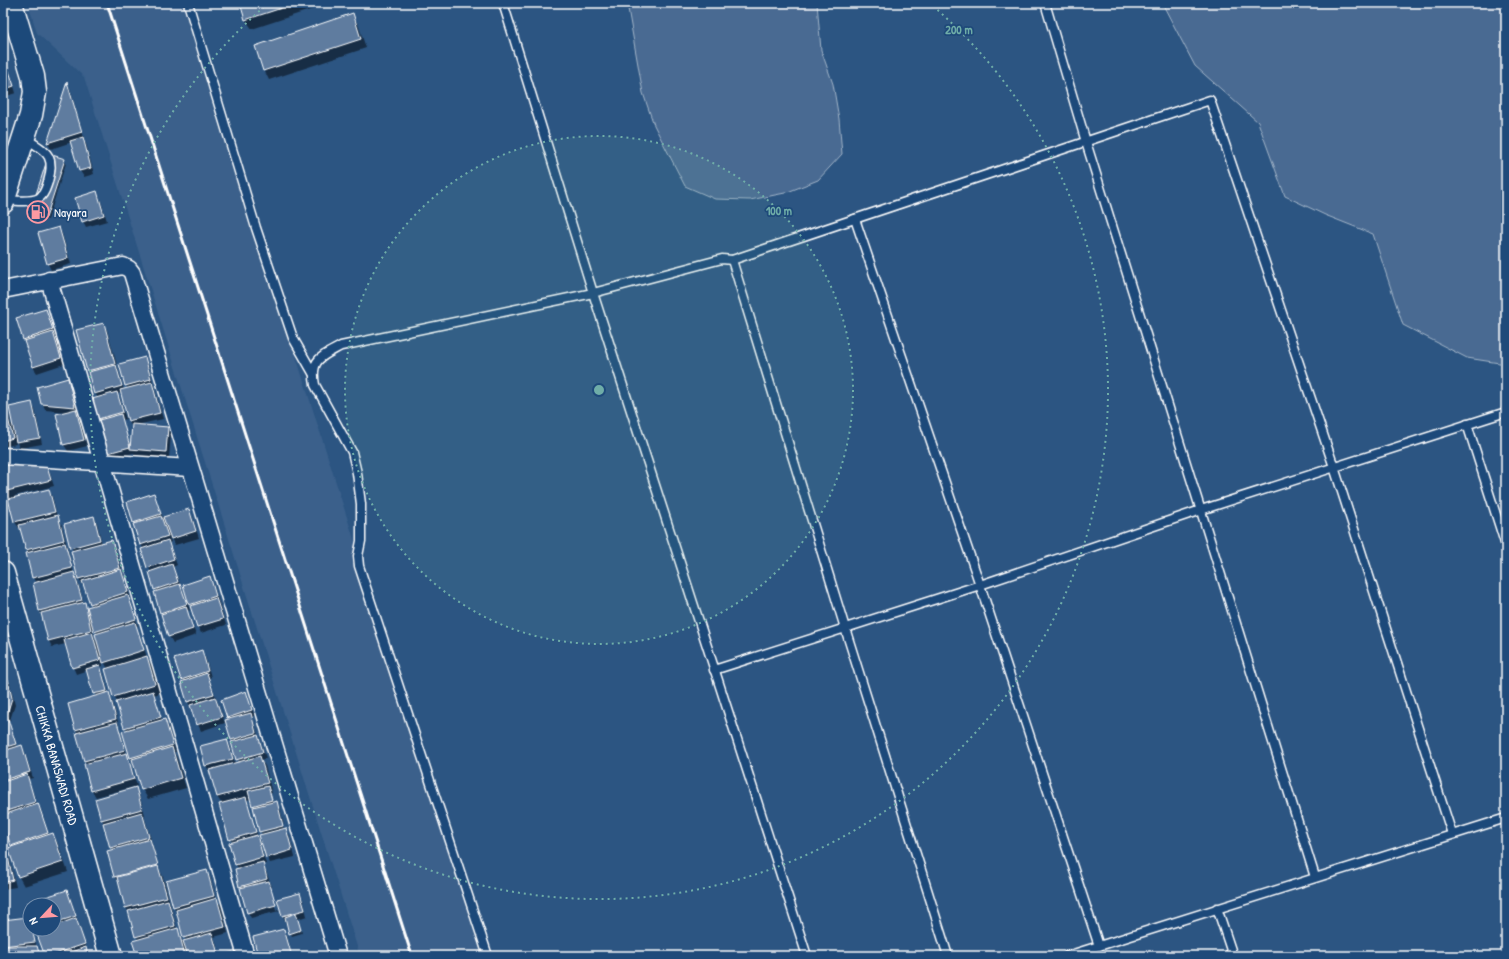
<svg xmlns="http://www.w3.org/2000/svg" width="1509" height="959" viewBox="0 0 1509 959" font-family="'Patrick Hand',sans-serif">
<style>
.built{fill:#3b618b}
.green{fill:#486b92;stroke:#a4b5c8}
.shadow{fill:#0007;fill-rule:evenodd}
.building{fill:#5e7c9f;stroke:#fff}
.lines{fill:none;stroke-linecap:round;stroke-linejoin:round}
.service-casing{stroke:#fff;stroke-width:11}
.minor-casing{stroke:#fff;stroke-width:19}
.secondary-casing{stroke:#fff;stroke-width:25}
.service{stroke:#1f4a7a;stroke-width:8}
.minor{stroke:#1f4a7a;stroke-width:16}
.secondary{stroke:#1f4a7a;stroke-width:22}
.rail{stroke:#fff;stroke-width:3}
.ring{fill:none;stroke:#6fada8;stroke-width:2;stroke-dasharray:2 4}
.labels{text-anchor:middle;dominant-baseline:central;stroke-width:3.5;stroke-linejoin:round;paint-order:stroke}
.poi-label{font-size:13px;fill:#fff;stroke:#1f4a7a;text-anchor:start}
.street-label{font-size:13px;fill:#fff;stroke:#1f4a7a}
.centre{fill:#6fada8;stroke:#1f4a7a;stroke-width:2}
.ring-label{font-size:12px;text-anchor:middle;font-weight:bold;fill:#6fada8;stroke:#1f4a7a;stroke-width:3.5;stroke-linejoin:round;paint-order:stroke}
</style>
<rect width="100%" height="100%" fill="#2c5582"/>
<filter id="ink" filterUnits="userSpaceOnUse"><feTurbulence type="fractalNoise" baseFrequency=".025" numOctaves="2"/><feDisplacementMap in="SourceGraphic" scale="8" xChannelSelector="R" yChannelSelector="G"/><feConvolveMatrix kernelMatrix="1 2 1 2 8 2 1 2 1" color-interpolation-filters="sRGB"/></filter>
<g filter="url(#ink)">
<!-- built -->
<path class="built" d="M28,3H184L486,956H360L84,77L37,33Z"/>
<!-- green -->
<g class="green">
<path d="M627,3H817L821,50L833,84L839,119L842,154L818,180L785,193L750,200L715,199L685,186L654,125L643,93Z"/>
<path d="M1162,3H1506V364L1467,358L1403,325L1373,234L1325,215L1285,196L1258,122L1195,66Z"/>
</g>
<!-- shadow -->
<g class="shadow">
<path d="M241,3H331L252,29L246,20Z"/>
<path d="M352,15L358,24L366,48L269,80L264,70Z"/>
<path d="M3,60H4L8,66L16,93L3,97Z"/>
<path d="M67,84L70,89L84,138L83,139L86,144L94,174L84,177L80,171L72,142L51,149L48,143Z"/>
<path d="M64,160L66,163L48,220L33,215L31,212Z"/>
<path d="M97,192L100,199L107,221L86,227L83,221Z"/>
<path d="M59,228L62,234L71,264L51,270L48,264Z"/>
<path d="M45,310L49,316L64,364L37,373L33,367L24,340Z"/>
<path d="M103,324L107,330L124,390L128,389L126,385L145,359L148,365L163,419L137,425L167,428L171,434L169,458L135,455L134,453L112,458L109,452L93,399L98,398L95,393L77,331ZM121,393L128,421L132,427L131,448L122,420L126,419L120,399L117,394Z"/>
<path d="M67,379L71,385L87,446L68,451L64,445L67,412L45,410L42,403Z"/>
<path d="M3,400L7,406L11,425L32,404L35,410L42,444L20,448L15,440L16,444L3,447Z"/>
<path d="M47,468L50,474L54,486L15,496V498L48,490L52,496L57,517L61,523L74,574L77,579L84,604L87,608L92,607L85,584L83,585L79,579L72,552L73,551L65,525L94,517L97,523L102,544L112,541L115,547L131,599H130L138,626H136L147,657L152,666L160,693L154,695L162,720H165L168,726L176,752H174L177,758L186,788L148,799L142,789L131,758L124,732L127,731L117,702L114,696L108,669L102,658L103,666L100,667L103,673L109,695L112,700L119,725H118L137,786L96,797L92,791L85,765H87L85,761L69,704L96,697L88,670L76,674L73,667L66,644L52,647L49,641L40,611L36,583L33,578L27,554L28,553L21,527L19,528L15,522L9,497L7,498L3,490ZM94,626L97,634V643L94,636L92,627Z"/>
<path d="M154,495L166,526L188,510L192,516L199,538L175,545L169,536L171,542L169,543L177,565L173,567L183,591L190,610L187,611L196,635L173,643L169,636L161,612L157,592L128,502Z"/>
<path d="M209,578L213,584L226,625L201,633L198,627L190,604Z"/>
<path d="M201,651L205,657L211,677L209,678L225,723L201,731L188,702L182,683L184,682L182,679Z"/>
<path d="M3,662L5,665L15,705L10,720H8L18,748L22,746L25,753L33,778L28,779L37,804L41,810L49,835L53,834L58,844L68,872L24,886L19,877L9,849L13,848L3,820V816L5,815L3,812Z"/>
<path d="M245,692L255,716L252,717L266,758L261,760L265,766L272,793L270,794L273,803L276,802L280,808L284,825L282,821L280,822L289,835L295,857L270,863L267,857L262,835L251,799L247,800L266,864H263L272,887H270L276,910L278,909L279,911L251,918L248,912L240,886L239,869L236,865L233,843L230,839L222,804L217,797L210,772L206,766L201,747L227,740L230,746L235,763L239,762L226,721L229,720L222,700Z"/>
<path d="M135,789L139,795L145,815L144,816L160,871L163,877L177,929L183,942L186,941L174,906L206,871L210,877L216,900L221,905L228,933L214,937L220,956H138V940L130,914L126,908L119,882L115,877L112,850L96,800Z"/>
<path d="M3,831L16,887L3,889Z"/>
<path d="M67,891L70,897L89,956H46L37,929H54V905H30V909L28,904Z"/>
<path d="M299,894L303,900L307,916L298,919L302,933L292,936L283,916Z"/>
<path d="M28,918L30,922V929H32L37,948L41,956H7V952H5L3,948V921Z"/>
<path d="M283,930L287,936L292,956H259Z"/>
</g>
<!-- building -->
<g class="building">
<path d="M240,3H297L245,20Z"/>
<path d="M353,13L361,39L263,71L255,46Z"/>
<path d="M3,59H5L14,86L3,90Z"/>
<path d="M67,82L82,132L47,143Z"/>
<path d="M83,137L91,168L79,171L70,141Z"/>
<path d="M49,154L65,159L46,218L30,213Z"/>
<path d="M97,191L104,215L82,222L75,198Z"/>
<path d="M59,227L68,258L47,264L38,233Z"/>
<path d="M46,309L53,330L23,340L16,318Z"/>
<path d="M104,323L115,364L87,371L76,330Z"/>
<path d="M53,332L61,358L33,367L24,341Z"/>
<path d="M145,357L151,379L125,386L119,364Z"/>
<path d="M116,365L122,386L94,394L88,372Z"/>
<path d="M68,378L75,407L41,404L37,387Z"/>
<path d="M152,382L160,413L128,421L120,390Z"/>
<path d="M117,392L123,412L98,419L92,399Z"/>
<path d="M3,399L13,438L3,441Z"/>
<path d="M32,402L40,438L16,442L9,407Z"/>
<path d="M76,409L84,440L63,445L56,414Z"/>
<path d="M121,414L130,447L108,453L99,420Z"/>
<path d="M132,424L168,427L166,452L130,449Z"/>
<path d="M3,461L47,467L51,480L3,492Z"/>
<path d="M49,489L55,512L14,522L8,499Z"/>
<path d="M154,493L161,514L133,523L127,502Z"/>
<path d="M189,509L196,531L171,539L163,517Z"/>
<path d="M58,515L64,540L26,550L19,525Z"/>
<path d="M94,516L100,540L70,548L64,524Z"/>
<path d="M161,516L168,536L140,545L133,524Z"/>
<path d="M112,540L120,568L78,579L71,551Z"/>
<path d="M168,540L174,559L147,568L141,549Z"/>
<path d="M65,543L72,568L32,578L26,553Z"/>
<path d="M172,564L178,582L154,590L149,572Z"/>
<path d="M121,569L128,592L90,604L82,581Z"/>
<path d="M74,572L82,600L39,611L33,583Z"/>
<path d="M210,576L216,596L189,605L183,585Z"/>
<path d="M180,584L187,604L160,613L154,592Z"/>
<path d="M128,595L136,619L94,632L87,607Z"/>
<path d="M216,598L223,619L197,627L190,606Z"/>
<path d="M85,602L91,630L48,641L41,613Z"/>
<path d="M186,606L193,629L168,637L161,614Z"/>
<path d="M135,622L144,650L103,663L95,634Z"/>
<path d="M92,632L100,660L72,668L64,640Z"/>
<path d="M202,650L208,671L181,680L174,659Z"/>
<path d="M147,656L155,684L113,697L105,669Z"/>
<path d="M3,662L9,683L3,684Z"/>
<path d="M100,665L107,691L93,694L86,669Z"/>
<path d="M207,673L214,694L187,702L181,682Z"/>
<path d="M9,685L12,698L7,714L3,715V686Z"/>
<path d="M153,691L161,717L124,728L116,702Z"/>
<path d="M246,691L252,710L227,718L221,700Z"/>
<path d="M109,692L116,719L75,730L68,704Z"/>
<path d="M215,697L222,717L196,725L190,705Z"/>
<path d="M251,713L256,733L231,740L225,720Z"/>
<path d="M7,716L16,744L3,748V717Z"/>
<path d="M165,719L173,745L130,758L122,731Z"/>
<path d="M117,722L125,750L84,761L76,733Z"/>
<path d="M258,735L263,752L236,760L231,742Z"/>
<path d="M227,739L233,759L205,766L200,746Z"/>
<path d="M22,745L30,772L3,780V751Z"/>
<path d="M172,747L181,778L141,790L132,759Z"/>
<path d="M127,753L134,779L91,791L84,764Z"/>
<path d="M260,756L268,783L217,797L209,770Z"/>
<path d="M27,774L35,802L3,812V782Z"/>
<path d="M268,786L272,800L252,806L248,791Z"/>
<path d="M136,787L142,809L101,820L95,799Z"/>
<path d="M246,797L256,832L229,840L219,804Z"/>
<path d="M277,801L283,826L259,832L253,807Z"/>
<path d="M38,803L48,833L11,846L3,823V815Z"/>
<path d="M142,812L149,837L110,848L103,823Z"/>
<path d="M286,828L292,850L266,858L259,835Z"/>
<path d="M53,833L63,862L18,877L8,848Z"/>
<path d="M257,835L263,857L235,865L229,843Z"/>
<path d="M150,839L158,865L114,877L107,851Z"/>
<path d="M7,853L13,880L3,883V854Z"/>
<path d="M263,862L267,879L239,887L235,869Z"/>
<path d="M158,866L167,897L125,908L117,877Z"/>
<path d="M207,870L214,896L173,907L166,881Z"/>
<path d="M269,881L276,905L247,913L240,888Z"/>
<path d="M67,890L76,916L54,923V905H30V912L27,903Z"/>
<path d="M300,893L305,910L282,916L277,899Z"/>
<path d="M217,898L225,927L183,938L176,910Z"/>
<path d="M168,900L175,926L135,937L128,911Z"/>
<path d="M296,913L301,930L289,934L285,917Z"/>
<path d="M28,917L30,929H32L35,942L3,946V920Z"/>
<path d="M76,918L85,944L49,956H45L36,932L44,929H54V926Z"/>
<path d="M178,928L185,956H137L132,941Z"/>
<path d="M284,929L291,953L279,956H258L253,937Z"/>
<path d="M212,933L218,954L211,956H188L183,941Z"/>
<path d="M6,946H37L40,956H6Z"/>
<path d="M86,947L88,956H58Z"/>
<path d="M233,952L234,956H219Z"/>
</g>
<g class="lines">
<!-- service casing -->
<g class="service-casing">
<g id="service">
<path d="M188,3L256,228L293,338L313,373"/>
<path d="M503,3L593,293L807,956"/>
<path d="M1045,3L1086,142L1315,877"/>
<path d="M5,200C14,200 30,203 39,198C45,194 46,187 48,182C56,154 46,152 25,138"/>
<path d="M855,219L980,585L1099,946"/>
<path d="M732,260L845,628L948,956"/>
<path d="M1467,424L1506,546"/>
<path d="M714,670L980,585L1201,510L1506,412"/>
<path d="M1217,908L1233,956"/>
<path d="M488,956L359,566L358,556L361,541V504L357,473L352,452L315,385C310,359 321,357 341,346L593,293L722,259L732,260L1210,100L1334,467L1452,834"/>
<path d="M1067,956L1506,818"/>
</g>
</g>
<!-- minor casing -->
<g class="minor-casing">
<g id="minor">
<path d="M49,280L246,956"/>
<path d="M3,290L123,266L129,269L132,273L338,956"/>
<path d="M3,456L190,468"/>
</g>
</g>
<!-- secondary casing -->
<g class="secondary-casing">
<g id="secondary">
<path d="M3,202L31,115L35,92L33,76L11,3"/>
<path d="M3,573L111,956"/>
</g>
</g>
<!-- service -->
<use href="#service" class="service"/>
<!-- minor -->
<use href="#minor" class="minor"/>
<!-- secondary -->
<use href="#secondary" class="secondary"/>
<!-- rail -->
<path class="rail" d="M107,3L412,956"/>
</g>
</g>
<!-- distance rings -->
<circle cx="599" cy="390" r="254" fill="#6fada8" fill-opacity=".12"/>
<g class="ring">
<circle cx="599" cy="390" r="254"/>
<path d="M933 6A509 509 0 1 1 265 6"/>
</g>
<!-- icons -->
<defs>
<g id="fuel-ring" transform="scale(1.15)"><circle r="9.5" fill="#1f4a7a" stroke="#ff9aa2" stroke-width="1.5"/><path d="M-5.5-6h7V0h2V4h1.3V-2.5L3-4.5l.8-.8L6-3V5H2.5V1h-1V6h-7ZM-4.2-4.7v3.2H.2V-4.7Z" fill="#ff9aa2"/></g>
</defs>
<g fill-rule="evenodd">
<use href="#fuel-ring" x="38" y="212"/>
</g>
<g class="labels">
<!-- poi labels -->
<g class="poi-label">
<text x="54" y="212">Nayara</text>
</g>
<!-- street labels -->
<g class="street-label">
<text transform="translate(57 765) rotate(74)">CHIKKA BANASWADI ROAD</text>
</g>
</g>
<circle cx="599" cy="390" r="6" class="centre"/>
<g class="ring-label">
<text x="959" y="34">200 m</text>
<text x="779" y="215">100 m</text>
</g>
<!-- margin -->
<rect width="1509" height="959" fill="none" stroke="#1f4a7a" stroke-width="16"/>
<rect x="8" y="8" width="1493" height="943" fill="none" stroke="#fff" stroke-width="1.5" filter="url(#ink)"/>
<!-- north arrow -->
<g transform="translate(42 917) rotate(244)"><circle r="19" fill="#1f4a7a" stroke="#7992af"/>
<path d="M0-3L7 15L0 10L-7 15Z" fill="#ff9aa2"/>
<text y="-6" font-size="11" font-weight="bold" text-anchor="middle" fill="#ffffff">N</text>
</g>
</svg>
